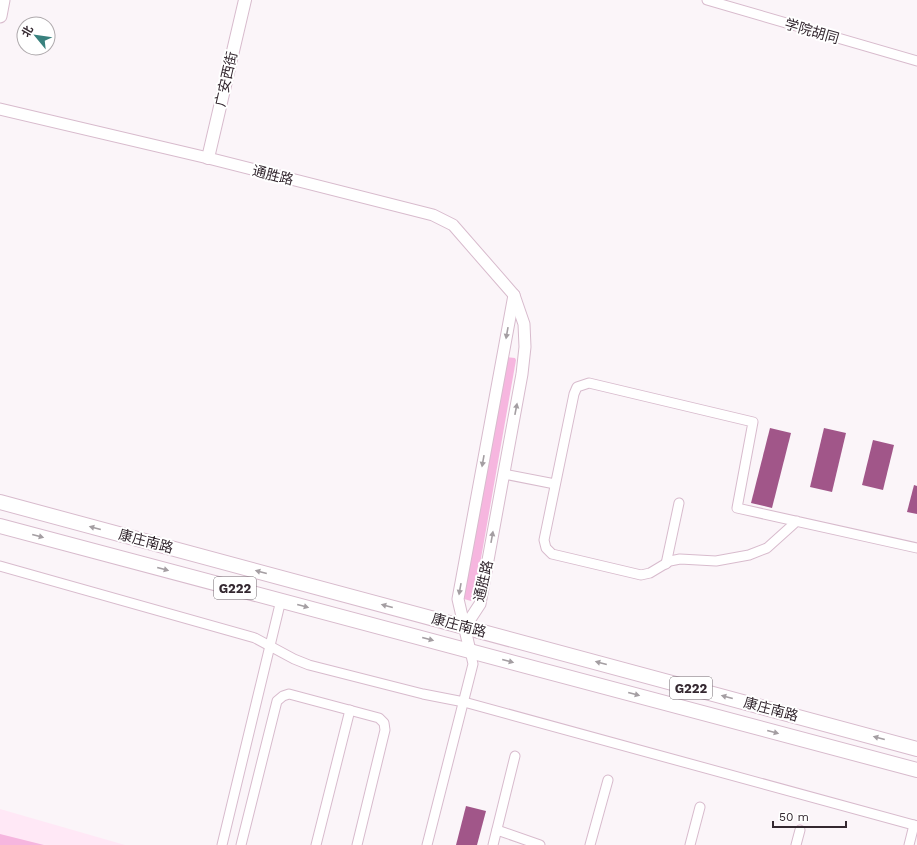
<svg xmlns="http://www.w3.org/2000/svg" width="917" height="845" viewBox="0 0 917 845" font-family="'Work Sans','Noto Sans SC',sans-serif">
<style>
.built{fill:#ffe8f6}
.green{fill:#f6b6df}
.building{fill:#a15689}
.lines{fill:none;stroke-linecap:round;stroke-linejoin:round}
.minor-casing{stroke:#d8bbcd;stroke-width:11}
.tertiary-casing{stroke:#d8bbcd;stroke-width:13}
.secondary-casing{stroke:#d8bbcd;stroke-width:14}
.primary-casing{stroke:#d8bbcd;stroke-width:15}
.trunk-casing{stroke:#d8bbcd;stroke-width:16}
.minor{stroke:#fff;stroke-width:9}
.tertiary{stroke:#fff;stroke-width:11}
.secondary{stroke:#fff;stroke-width:12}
.primary{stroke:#fff;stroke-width:13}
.trunk{stroke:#fff;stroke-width:14}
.oneway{fill:#a49ea2}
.labels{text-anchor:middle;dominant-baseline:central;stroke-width:4;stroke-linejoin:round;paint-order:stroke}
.shield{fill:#fff;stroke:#71686e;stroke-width:1}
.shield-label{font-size:13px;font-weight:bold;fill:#342830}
.street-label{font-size:14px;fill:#342830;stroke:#fff}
</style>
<rect width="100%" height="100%" fill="#fbf5f9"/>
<!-- built -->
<path class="built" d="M0,809L125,845H0Z"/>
<!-- green -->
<g class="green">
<path d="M507,357L515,358L516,360L474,598L471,601L464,599L463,595Z"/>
<path d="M0,834L44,845H0Z"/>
</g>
<!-- building -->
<g class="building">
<path d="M770,428L791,433L772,508L751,503Z"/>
<path d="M824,428L846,433L832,492L810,487Z"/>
<path d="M873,440L894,445L883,490L862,485Z"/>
<path d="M914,485L917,486V514L907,512Z"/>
<path d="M466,806L486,811L477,845H456Z"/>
</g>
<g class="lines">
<!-- minor casing -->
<g class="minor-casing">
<g id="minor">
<path d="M707,0L917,61"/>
<path d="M504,474L555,484"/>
<path d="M797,521L767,548L749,555L716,561L680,559L670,561L650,573L641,575L552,554L546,548L544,540L574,394L577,387L589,383L753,422L737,508L917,548"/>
<path d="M666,564L679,503"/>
<path d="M0,566L255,638L294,659L309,665L423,694L464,702L917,826"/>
<path d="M497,830L540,845"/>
<path d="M222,845L281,600"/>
<path d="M241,845L277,701L283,696L289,694L379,718L384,723L385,730L357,845"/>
<path d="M316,845L350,710"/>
<path d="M427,845L473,664L470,651"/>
<path d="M493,845L515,756"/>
<path d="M590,845L608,780"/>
<path d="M690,845L700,807"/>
<path d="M796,845L800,830"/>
<path d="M909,845L914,825"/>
</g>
</g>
<!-- tertiary casing -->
<g class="tertiary-casing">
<g id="tertiary">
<path d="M0,109L208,158L433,215L453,225L514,295L524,324L525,347L522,374L480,604L465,627"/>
<path d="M470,651L458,599L514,295"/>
</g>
</g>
<!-- secondary casing -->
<g class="secondary-casing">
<path id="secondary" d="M208,158L245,0"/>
</g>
<!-- primary casing -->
<g class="primary-casing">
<path id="primary" d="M0,16L3,0"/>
</g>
<!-- trunk casing -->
<g class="trunk-casing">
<g id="trunk">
<path d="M0,502L917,749"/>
<path d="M0,526L917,770"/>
</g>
</g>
<!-- minor -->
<use href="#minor" class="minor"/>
<!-- tertiary -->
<use href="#tertiary" class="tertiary"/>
<!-- secondary -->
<use href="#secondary" class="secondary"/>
<!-- primary -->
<use href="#primary" class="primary"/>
<!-- trunk -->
<use href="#trunk" class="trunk"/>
</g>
<!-- one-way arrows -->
<defs><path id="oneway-solid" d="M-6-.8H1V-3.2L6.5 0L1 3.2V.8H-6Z"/></defs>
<g class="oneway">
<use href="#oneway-solid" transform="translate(507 333) rotate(100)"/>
<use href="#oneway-solid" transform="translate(516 409) rotate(-79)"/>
<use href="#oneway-solid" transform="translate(483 461) rotate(100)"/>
<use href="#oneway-solid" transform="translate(95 528) rotate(-165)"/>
<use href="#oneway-solid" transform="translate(38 536) rotate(15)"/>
<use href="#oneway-solid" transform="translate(492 537) rotate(-80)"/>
<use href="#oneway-solid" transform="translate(163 569) rotate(15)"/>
<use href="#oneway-solid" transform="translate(261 572) rotate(-165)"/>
<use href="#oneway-solid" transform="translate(460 589) rotate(100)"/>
<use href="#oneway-solid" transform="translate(303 606) rotate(15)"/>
<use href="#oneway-solid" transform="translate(387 606) rotate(-165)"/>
<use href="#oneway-solid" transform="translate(428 639) rotate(15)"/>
<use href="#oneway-solid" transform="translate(508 661) rotate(15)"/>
<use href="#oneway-solid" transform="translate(601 663) rotate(-165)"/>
<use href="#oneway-solid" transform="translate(634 694) rotate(15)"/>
<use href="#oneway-solid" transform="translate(727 697) rotate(-165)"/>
<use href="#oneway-solid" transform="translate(773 732) rotate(15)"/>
<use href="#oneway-solid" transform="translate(879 738) rotate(-165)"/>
</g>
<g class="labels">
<!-- shield labels -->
<g class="shield">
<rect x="214" y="577" width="42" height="22" rx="3"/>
<rect x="670" y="677" width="42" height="22" rx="3"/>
</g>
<g class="shield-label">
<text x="235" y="588">G222</text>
<text x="691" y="688">G222</text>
</g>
<!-- street labels -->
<g class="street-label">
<text transform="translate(812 31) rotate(16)">学院胡同</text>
<text transform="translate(226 79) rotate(-77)">广安西街</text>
<text transform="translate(273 175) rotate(14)">通胜路</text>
<text transform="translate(146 541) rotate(15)">康庄南路</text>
<text transform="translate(483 581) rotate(-77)">通胜路</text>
<text transform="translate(459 625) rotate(15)">康庄南路</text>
<text transform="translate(771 709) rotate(15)">康庄南路</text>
</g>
</g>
<!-- north arrow -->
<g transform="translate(36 36) rotate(299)"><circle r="19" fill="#ffffff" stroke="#aea9ac"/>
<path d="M0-3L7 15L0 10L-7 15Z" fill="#39817e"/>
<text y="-6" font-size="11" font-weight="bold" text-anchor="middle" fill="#342830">北</text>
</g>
<!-- scale -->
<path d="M773 821v6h73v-6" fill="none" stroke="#342830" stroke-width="2"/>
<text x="779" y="821" font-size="12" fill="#342830" stroke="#ffffff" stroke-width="3" paint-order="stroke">50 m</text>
</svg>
